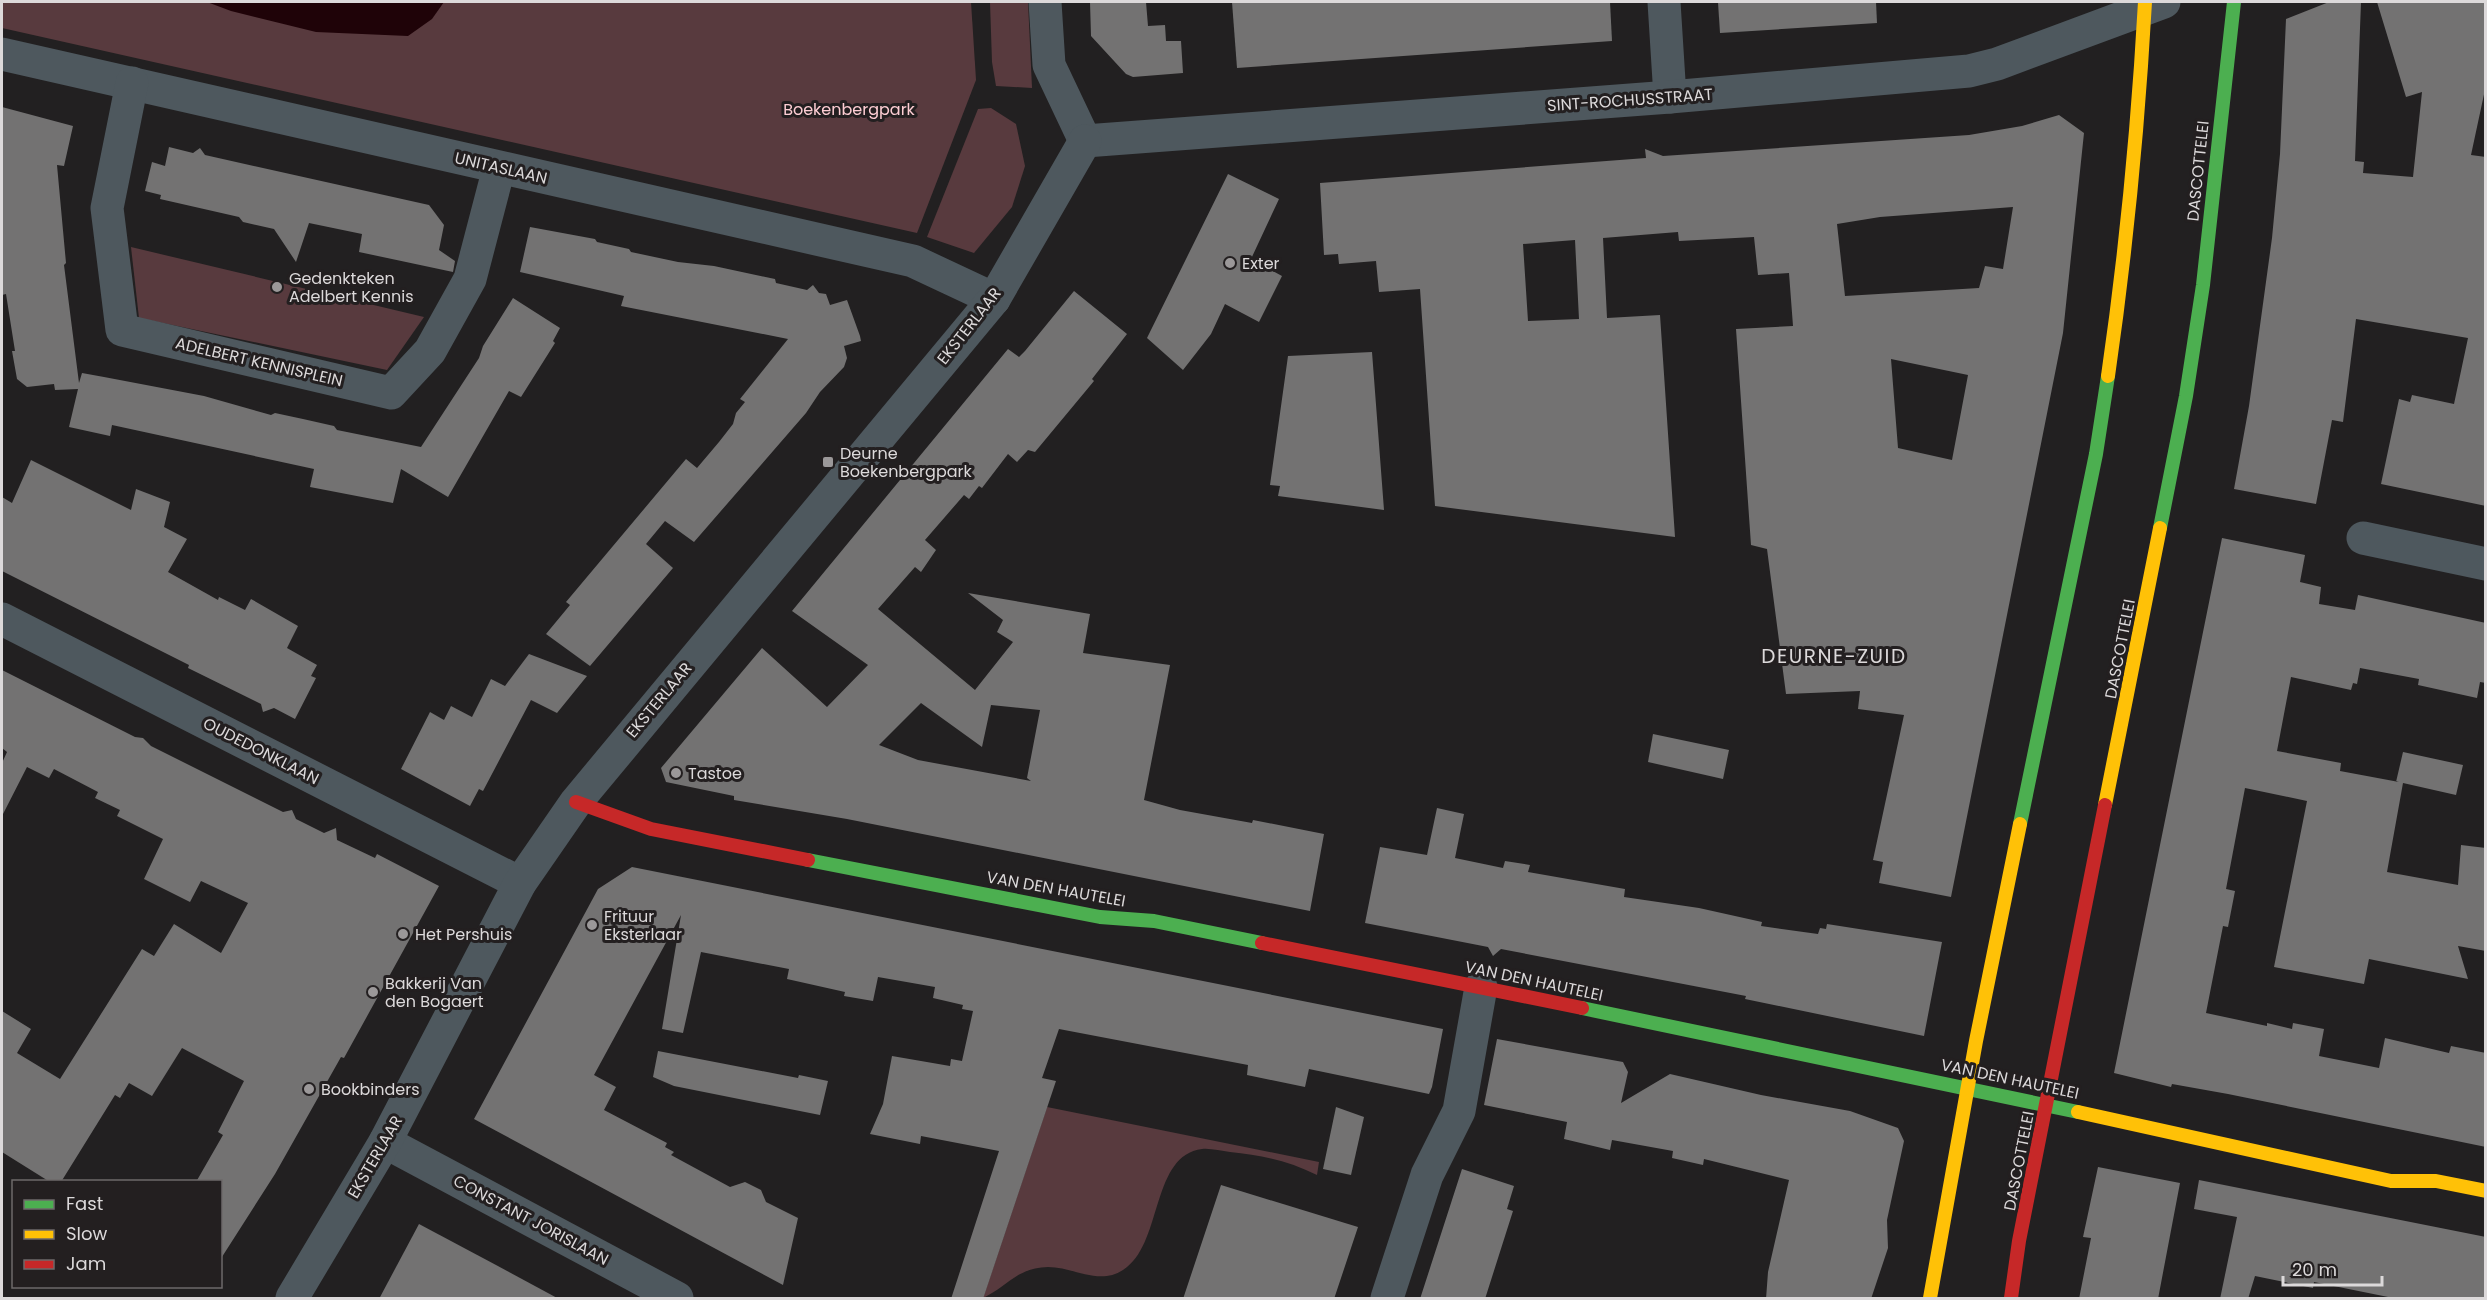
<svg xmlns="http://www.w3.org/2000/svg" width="2487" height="1300" viewBox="0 0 2487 1300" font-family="Poppins,sans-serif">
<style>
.green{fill:#583a3e}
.water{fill:#1f0308}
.building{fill:#737272;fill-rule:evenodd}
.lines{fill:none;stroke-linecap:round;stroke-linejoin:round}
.street{stroke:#4e585e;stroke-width:33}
.fast{stroke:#4caf50;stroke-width:14}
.slow{stroke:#ffc107;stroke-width:14}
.jam{stroke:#c62828;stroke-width:14}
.poi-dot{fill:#9b9899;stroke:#231f20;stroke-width:2}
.labels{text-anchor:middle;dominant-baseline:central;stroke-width:6;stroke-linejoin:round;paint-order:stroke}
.street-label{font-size:16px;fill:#dcd9da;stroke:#231f20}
.park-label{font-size:16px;fill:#fdcdd3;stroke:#231f20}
.poi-label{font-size:16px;fill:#dcd9da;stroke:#231f20;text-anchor:start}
.quarter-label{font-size:20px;letter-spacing:1.5px;fill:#dcd9da;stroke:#231f20}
</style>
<rect width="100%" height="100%" fill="#222021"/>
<!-- green -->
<g class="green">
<path d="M2,2H971L976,80L917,233L2,28Z"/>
<path d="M990,2H1028L1032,88L996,86L992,62Z"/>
<path d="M991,108L1016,124L1025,166L1012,207L974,253L927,237L978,109Z"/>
<path d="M131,247L424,317L387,370L139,318Z"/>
<path d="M1047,1107L1319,1162L1317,1175C1289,1161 1261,1155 1230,1152C1221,1151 1210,1148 1202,1149C1152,1155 1162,1240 1127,1267C1102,1288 1075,1267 1048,1267C1016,1268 1007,1287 983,1298Z"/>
</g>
<!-- water -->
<path class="water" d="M207,2H444L432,19L408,36L316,32L231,11Z"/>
<!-- building -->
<g class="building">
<path d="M1090,2H1146L1148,26L1165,25L1166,41H1181L1183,73L1133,77L1126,74L1091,36Z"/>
<path d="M1232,2H1610L1612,41L1237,68Z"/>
<path d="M1718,2H1876L1877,23L1720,33Z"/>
<path d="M2329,2H2361L2355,161L2364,162L2363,173L2413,177L2422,92L2406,97L2377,2H2486V85L2471,155L2486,157V506L2381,484L2399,399L2410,402L2412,395L2454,404L2468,338L2356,319L2343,422L2332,420L2316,504L2234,489L2249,406L2272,238L2280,154L2286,19Z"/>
<path d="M2,107L73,126L64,166L57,165L66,263L64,265L79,383L82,373L104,377L204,396L271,415L275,413L303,419L334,426L337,430L421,447L479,358L483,346L513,298L560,328L553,341L555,343L521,397L509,391L448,497L401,469L393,503L310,487L314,469L112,425L110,436L69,427L78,389L55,390L54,384L27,387L17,379L12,351H15L6,294L2,295Z"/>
<path d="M2059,115L2084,133L2063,333L1951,897L1879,883L1883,862L1873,860L1904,715L1858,709L1860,691L1786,694L1767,549L1751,545L1736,329L1793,326L1789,273L1758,275L1754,237L1679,241L1678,232L1603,238L1607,318L1660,315L1675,537L1435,506L1420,289L1379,292L1376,261L1339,264L1338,254L1324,255L1320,183L1646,158L1645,149L1663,156L1969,135L2022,126ZM2013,207L2003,269L1985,266L1979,288L1845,296L1837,224L1880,217ZM1575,240L1579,319L1528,321L1523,244ZM1891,359L1968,375L1952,460L1898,448Z"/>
<path d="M169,147L193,153L200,148L205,155L429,205L444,225L439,250L455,261L453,272L359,252L362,234L309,223L296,262L274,229L243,222L239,217L160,199L161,195L145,191L152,162L165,166Z"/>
<path d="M1228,174L1279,199L1251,259L1282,276L1259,322L1225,304L1211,334L1183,370L1147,338Z"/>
<path d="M530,227L595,239L597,242L629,249L631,252L678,262L714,266L775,279L776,283L807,290L813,285L819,293L826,294L830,305L847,300L860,336L861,341L844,346L847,358L844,367L820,392L806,413L694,542L665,521L646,544L673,568L590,666L546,634L570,605L566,602L686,459L697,468L719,442L733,424L736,413L745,402L740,399L788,339L621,306L624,296L520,272Z"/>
<path d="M1074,291L1127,334L1092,379L1094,381L1035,452L1028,450L1017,462L1008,454L982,488L979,486L969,499L964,495L925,540L936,550L921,572L915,567L878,609L975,690L1013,642L997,632L1003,620L968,593L1090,614L1083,653L1170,665L1144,800L1180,810L1252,823L1253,820L1324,834L1310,911L847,819L734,800V796L666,782L661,768L762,648L827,707L868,665L792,611L1008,349L1019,357L1025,351ZM921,703L982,747L991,705L1040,710L1027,778L1031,781L918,760L879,745Z"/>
<path d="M1372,352L1384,510L1278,496L1280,486L1270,485L1288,356Z"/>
<path d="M31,460L131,510L136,489L170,502L164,527L187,539L168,572L218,600L219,597L245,610L251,599L298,626L287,648L317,665L311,676L316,678L295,719L274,708L263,712L261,704L188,668L189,665L2,571V497L12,503Z"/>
<path d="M2222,538L2305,555L2300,582L2321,587L2319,604L2355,610L2358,595L2486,623V683L2480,682L2477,698L2418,685L2419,679L2360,668L2357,684L2353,683L2351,690L2291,677L2277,751L2341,763L2340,771L2399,782H2396L2403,752L2463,765L2456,795L2403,783L2387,872L2458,885L2461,845L2486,848V951L2458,946L2468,979L2369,959L2364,984L2274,967L2307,801L2245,788L2226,889L2235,891L2228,927L2223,926L2206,1013L2267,1026V1023L2292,1029L2293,1023L2324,1029L2319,1056L2379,1068L2385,1038L2449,1053L2451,1046L2486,1053V1147L2228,1094L2172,1084L2171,1087L2114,1073Z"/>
<path d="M529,654L587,676L557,713L531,700L483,791L479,789L470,806L401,769L430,712L444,720L451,706L472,717L491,679L505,686Z"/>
<path d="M2,670L135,737L143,738L151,746L283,812L292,810L296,819L324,833L336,828L337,840L375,858L377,854L439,886L344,1058L341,1057L275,1174L220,1260V1182H196L223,1135L218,1132L244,1081L182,1048L152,1096L129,1083L120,1098L115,1095L61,1182H50L2,1152V1011L31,1029L17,1053L60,1079L142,949L154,956L174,924L221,953L248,903L201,881L190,902L144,879L163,839L117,816L120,810L95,798L98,792L54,769L49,778L27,767L2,816V763L7,752L2,748Z"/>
<path d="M1653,734L1729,750L1723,779L1648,762Z"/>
<path d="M1437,808L1464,814L1455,858L1503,868L1505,861L1530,865L1528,872L1625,889L1624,897L1699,908L1762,922L1761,926L1818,934L1820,928L1826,929L1827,924L1942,942L1924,1036L1745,999L1746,996L1501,949L1493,956L1488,947L1365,923L1380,847L1427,855Z"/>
<path d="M632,867L1443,1029L1432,1087L1429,1094L1309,1069L1305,1087L1247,1075L1248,1065L1059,1029L1042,1078L1056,1081L983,1299H951L999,1151L921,1136L920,1144L870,1134L883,1104L892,1056L950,1066L951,1059L962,1061L973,1011L962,1009L963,1005L933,998L935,987L878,977L873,1001L844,996L845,992L787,979L789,969L701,952L683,1033L662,1029L681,915L594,1075L616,1087L604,1110L667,1143L665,1147L674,1152L671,1155L730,1187L745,1182L761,1190L766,1202L798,1218L783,1285L474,1119L598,889Z"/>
<path d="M1497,1039L1623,1062L1628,1072L1621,1103L1670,1074L1761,1095L1850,1111L1898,1128L1904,1141L1887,1220L1888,1248L1871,1299H1766L1768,1272L1789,1180L1704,1159L1703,1165L1672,1158L1673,1151L1612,1140L1610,1150L1564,1139L1567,1122L1484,1105Z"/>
<path d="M658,1051L798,1078L799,1075L828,1081L820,1115L674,1086L653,1077Z"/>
<path d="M1336,1107L1364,1117L1351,1175L1323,1169Z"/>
<path d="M2098,1167L2180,1183L2158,1299H2079L2091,1238L2083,1237Z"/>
<path d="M1462,1169L1514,1186L1507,1209L1513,1211L1485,1299H1420Z"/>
<path d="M2199,1180L2486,1237V1299H2398L2314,1282L2313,1288L2255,1276L2248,1299H2220L2237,1217L2194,1209Z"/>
<path d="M1221,1185L1358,1227L1334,1299H1183Z"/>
<path d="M419,1224L496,1265L559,1299H379Z"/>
</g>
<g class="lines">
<!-- street -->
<g class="street">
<path d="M1045,2L1049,65L1085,141"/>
<path d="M1664,2L1670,97"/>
<path d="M2,54L913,261L994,299"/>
<path d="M132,83L107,208L122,330L391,393L430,351L470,279L499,168"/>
<path d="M1085,141L1670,97L1969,71L1997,64L2164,2"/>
<path d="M2363,538L2486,564"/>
<path d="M2,619L520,883"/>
<path d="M385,1142L677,1298"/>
<path d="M292,1298L385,1142L520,883L576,802L994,299L1085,141"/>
<path d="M1387,1298L1427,1175L1459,1111L1481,987"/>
</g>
<!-- fast -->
<g class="fast">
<path d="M2160,528L2186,396L2203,285L2234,2"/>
<path d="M2020,824L2096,454L2108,376"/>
<path d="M808,860L1100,917L1154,921L1262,943"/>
<path d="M1582,1008L2078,1112"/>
</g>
<!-- slow -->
<g class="slow">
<path d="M2108,376C2126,252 2138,128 2145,2"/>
<path d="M2105,805L2160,528"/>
<path d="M2078,1112L2391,1181H2436L2486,1191"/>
<path d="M1930,1298L1976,1041L2020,824"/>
</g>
<!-- jam -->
<g class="jam">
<path d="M576,802L651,829L808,860"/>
<path d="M1262,943L1582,1008"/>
<path d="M2011,1298L2019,1241L2105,805"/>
</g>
</g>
<!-- markers -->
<g class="poi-dot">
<circle cx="1230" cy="263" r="6"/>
<circle cx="277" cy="287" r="6"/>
<rect x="822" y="456" width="12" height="12" rx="3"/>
<circle cx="676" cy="773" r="6"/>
<circle cx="592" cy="925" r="6"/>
<circle cx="403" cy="934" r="6"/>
<circle cx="373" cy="992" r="6"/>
<circle cx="309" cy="1089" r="6"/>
</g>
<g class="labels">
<!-- street labels -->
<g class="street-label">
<text transform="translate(1630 100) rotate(-4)">SINT-ROCHUSSTRAAT</text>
<text transform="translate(501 168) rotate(13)">UNITASLAAN</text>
<text transform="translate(2198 171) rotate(-84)">DASCOTTELEI</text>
<text transform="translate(969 326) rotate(-52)">EKSTERLAAR</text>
<text transform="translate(259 362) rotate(13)">ADELBERT KENNISPLEIN</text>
<text transform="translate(2120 649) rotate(-79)">DASCOTTELEI</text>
<text transform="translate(659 700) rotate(-50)">EKSTERLAAR</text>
<text transform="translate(261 751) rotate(27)">OUDEDONKLAAN</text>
<text transform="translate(1056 889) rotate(10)">VAN DEN HAUTELEI</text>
<text transform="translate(1534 981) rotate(12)">VAN DEN HAUTELEI</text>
<text transform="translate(2010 1079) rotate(12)">VAN DEN HAUTELEI</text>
<text transform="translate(375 1157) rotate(-60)">EKSTERLAAR</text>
<text transform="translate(2019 1161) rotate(-79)">DASCOTTELEI</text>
<text transform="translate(531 1220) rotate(28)">CONSTANT JORISLAAN</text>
</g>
<!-- park labels -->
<g class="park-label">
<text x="849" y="109">Boekenbergpark</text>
</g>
<!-- poi labels -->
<g class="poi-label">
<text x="1242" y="263">Exter</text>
<text x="289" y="278">Gedenkteken<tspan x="289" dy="18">Adelbert Kennis</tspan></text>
<text x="840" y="453">Deurne<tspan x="840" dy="18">Boekenbergpark</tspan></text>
<text x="688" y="773">Tastoe</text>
<text x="604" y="916">Frituur<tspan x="604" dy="18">Eksterlaar</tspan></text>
<text x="415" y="934">Het Pershuis</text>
<text x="385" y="983">Bakkerij Van<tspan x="385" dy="18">den Bogaert</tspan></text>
<text x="321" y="1089">Bookbinders</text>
</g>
<!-- quarter labels -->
<g class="quarter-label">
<text x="1834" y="656">DEURNE-ZUID</text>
</g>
</g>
<!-- border -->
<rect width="2487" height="1300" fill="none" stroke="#dcd9da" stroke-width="6"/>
<!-- legend -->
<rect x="12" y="1180" width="210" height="108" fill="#231f20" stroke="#6d696a" stroke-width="1.5"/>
<rect x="24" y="1200" width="30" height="9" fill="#4caf50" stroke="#6d696a" stroke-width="1.5"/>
<text x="66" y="1210" font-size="18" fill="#dcd9da">Fast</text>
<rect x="24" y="1230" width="30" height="9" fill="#ffc107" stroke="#6d696a" stroke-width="1.5"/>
<text x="66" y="1240" font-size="18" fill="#dcd9da">Slow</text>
<rect x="24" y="1260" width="30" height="9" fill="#c62828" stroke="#6d696a" stroke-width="1.5"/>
<text x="66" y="1270" font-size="18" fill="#dcd9da">Jam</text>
<!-- scale -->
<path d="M2283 1276v9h99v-9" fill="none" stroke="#dcd9da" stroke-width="3"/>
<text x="2292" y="1276" font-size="18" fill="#dcd9da" stroke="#231f20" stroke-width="4.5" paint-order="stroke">20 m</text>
</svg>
